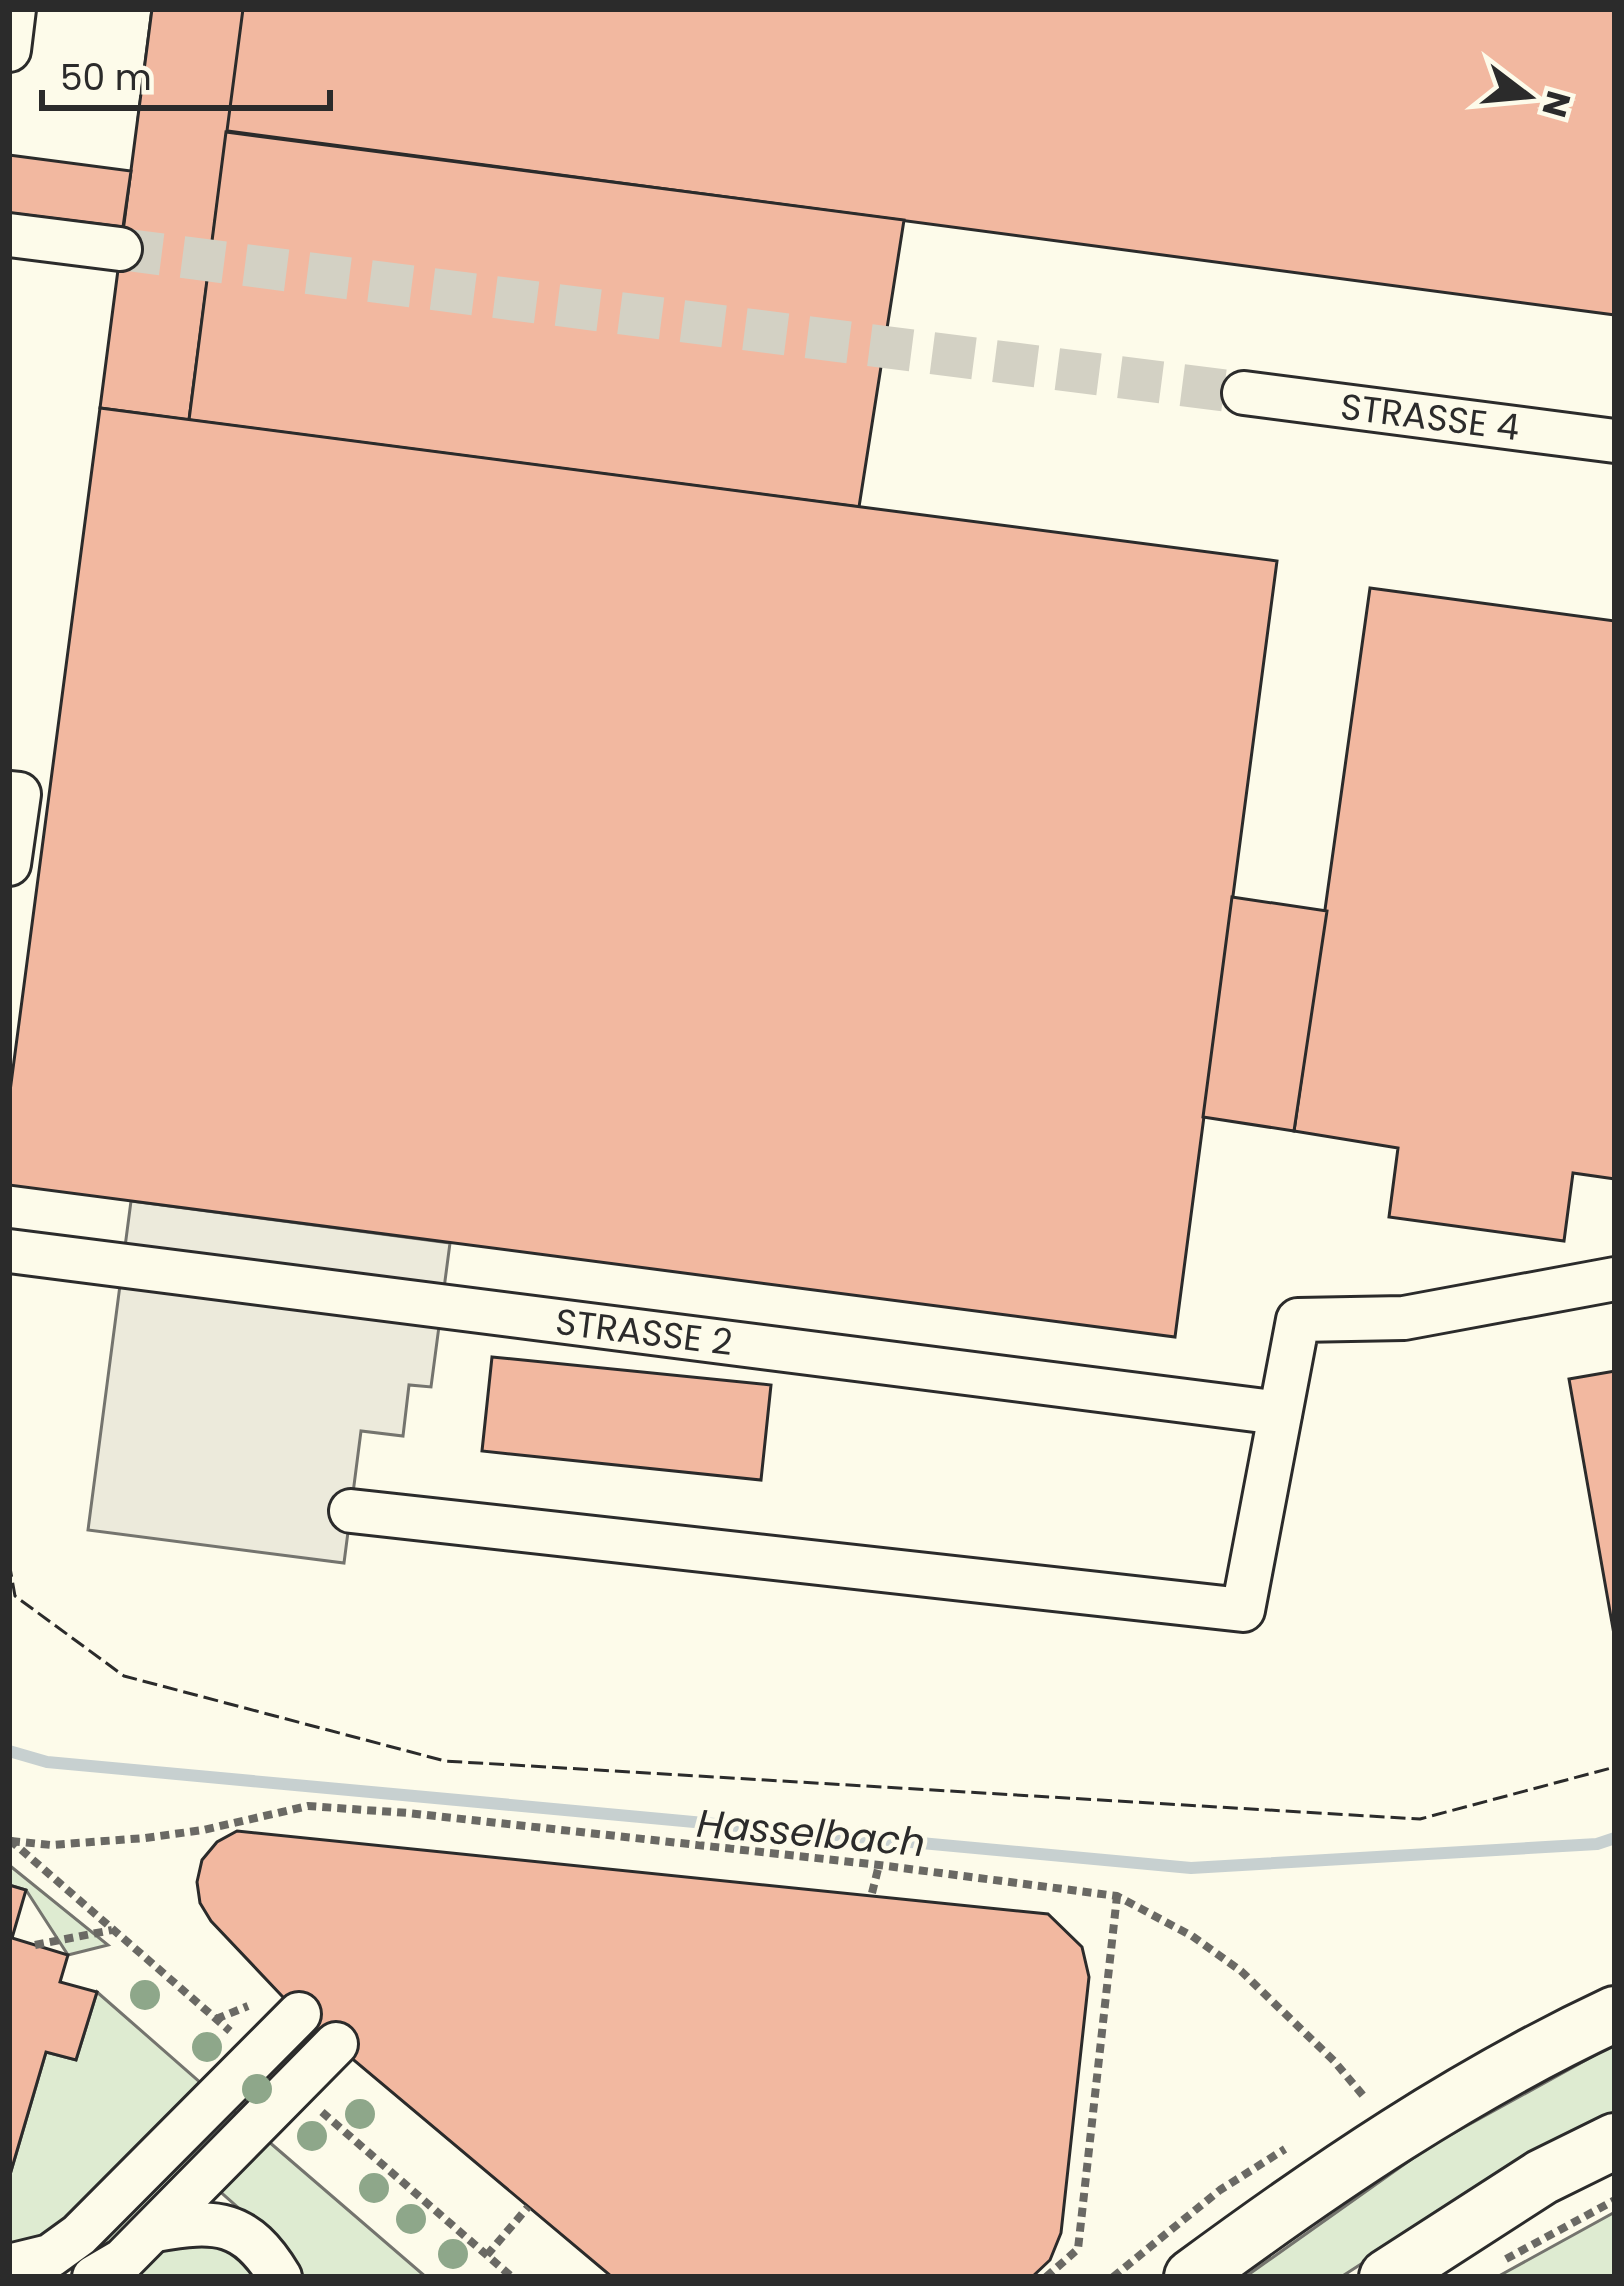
<svg xmlns="http://www.w3.org/2000/svg" width="1624" height="2286" viewBox="0 0 1624 2286" font-family="Poppins,sans-serif">
<style>
.green{fill:#deebd1;stroke:#74746e;stroke-width:3}
.parking{fill:#eceadb;stroke:#74746e;stroke-width:3}
.lines{fill:none;stroke-linecap:round;stroke-linejoin:round}
.stream{stroke:#c7d0d0;stroke-width:12}
.building{fill:#f2b8a0;stroke:#2b2b2b;stroke-width:3}
.minor-tunnel{stroke:#d3d1c4;stroke-width:42;stroke-dasharray:42 21;stroke-linecap:butt}
.minor-casing{stroke:#2b2b2b;stroke-width:48}
.major-casing{stroke:#2b2b2b;stroke-width:60}
.path{stroke:#6a6964;stroke-width:8;stroke-dasharray:9 6;stroke-linecap:butt}
.minor{stroke:#fdfbea;stroke-width:42}
.major{stroke:#fdfbea;stroke-width:54}
.fence{stroke:#2b2b2b;stroke-width:3;stroke-dasharray:15 6;stroke-linecap:butt}
.tree{fill:#8ea78a}
.labels{text-anchor:middle;dominant-baseline:central;stroke-width:9;stroke-linejoin:round;paint-order:stroke}
.street-label{font-size:36px;fill:#2b2b2b;stroke:#fdfbea}
.water-label{font-size:39px;font-style:italic;fill:#2b2b2b;stroke:#fdfbea}
</style>
<rect width="100%" height="100%" fill="#fdfbea"/>
<!-- green -->
<g class="green">
<path d="M9,1865L108,1945L68,1955L26,1890L9,1885Z"/>
<path d="M97,1992L201,2083L69,2228L9,2253V2178L46,2052L76,2060Z"/>
<path d="M1615,2044V2113L1525,2158L1341,2277H1245L1430,2146Z"/>
<path d="M224,2103L239,2116L99,2255L78,2265L72,2262Z"/>
<path d="M261,2135L426,2277H299L269,2235L215,2187Z"/>
<path d="M1615,2212V2277H1497Z"/>
<path d="M184,2235L236,2244L253,2277H131L162,2247Z"/>
</g>
<!-- parking -->
<path class="parking" d="M131,1201L450,1243L431,1387L409,1385L403,1436L361,1431L344,1563L88,1530Z"/>
<g class="lines">
<!-- stream -->
<path class="stream" d="M9,1751L47,1762L1191,1868L1597,1844L1615,1838"/>
</g>
<!-- building -->
<g class="building">
<path d="M152,9H1615V315L138,119Z"/>
<path d="M152,9H243L189,420L100,408Z"/>
<path d="M226,132L904,220L859,507L189,420Z"/>
<path d="M9,155L131,171L123,227L9,213Z"/>
<path d="M100,408L1277,561L1175,1337L9,1185V1099Z"/>
<path d="M1370,588L1615,621V1179L1573,1173L1564,1241L1389,1217L1398,1148L1294,1131Z"/>
<path d="M1232,897L1327,911L1294,1131L1203,1117Z"/>
<path d="M492,1357L771,1385L761,1480L482,1451Z"/>
<path d="M1615,1371V1640L1569,1379Z"/>
<path d="M237,1831L1048,1914L1082,1947L1089,1977L1061,2233L1050,2260L1032,2277H612L299,2014L211,1921L200,1903L197,1882L202,1860L217,1842Z"/>
<path d="M9,1885L26,1890L12,1938L68,1955L60,1982L97,1992L76,2060L46,2052L9,2178Z"/>
</g>
<g class="lines">
<!-- minor-tunnel -->
<path class="minor-tunnel" d="M120,249L1244,393"/>
<!-- minor casing -->
<g class="minor-casing">
<g id="minor">
<path d="M9,50L14,9"/>
<path d="M9,235L120,249"/>
<path d="M1244,393L1615,441"/>
<path d="M9,793L19,794L9,864"/>
<path d="M9,1251L1280,1413"/>
<path d="M351,1511L1243,1610L1298,1320L1404,1318L1615,1279"/>
<path d="M155,2230C216,2219 246,2220 280,2277"/>
<path d="M9,2266L50,2256L79,2235L299,2014"/>
<path d="M94,2277L123,2260L336,2044"/>
</g>
</g>
<!-- major casing -->
<g class="major-casing">
<g id="major">
<path d="M1192,2277C1326,2178 1463,2085 1615,2014"/>
<path d="M1387,2277L1542,2177L1615,2141"/>
</g>
</g>
<!-- path -->
<g class="path">
<path d="M10,1840L230,2031"/>
<path d="M11,1841L51,1845L145,1838L203,1830L308,1806L408,1813L879,1865L1117,1896L1192,1936L1241,1971L1334,2061L1366,2099"/>
<path d="M872,1893L879,1865"/>
<path d="M35,1945L112,1930"/>
<path d="M216,2019L248,2006"/>
<path d="M322,2112L512,2277"/>
<path d="M487,2255L528,2207"/>
<path d="M1506,2259L1615,2200"/>
<path d="M1046,2277L1078,2249L1117,1896"/>
<path d="M1113,2277L1220,2190L1285,2149"/>
</g>
<!-- minor -->
<use href="#minor" class="minor"/>
<!-- major -->
<use href="#major" class="major"/>
<!-- fence -->
<path class="fence" d="M9,1562L15,1596L124,1676L445,1761L1420,1819L1615,1767"/>
</g>
<!-- trees -->
<g class="tree">
<circle cx="145" cy="1995" r="15"/>
<circle cx="207" cy="2047" r="15"/>
<circle cx="257" cy="2089" r="15"/>
<circle cx="360" cy="2114" r="15"/>
<circle cx="312" cy="2136" r="15"/>
<circle cx="374" cy="2188" r="15"/>
<circle cx="411" cy="2219" r="15"/>
<circle cx="453" cy="2254" r="15"/>
</g>
<g class="labels">
<!-- street labels -->
<g class="street-label">
<text transform="translate(1430 417) rotate(7)">STRASSE 4</text>
<text transform="translate(644 1332) rotate(7)">STRASSE 2</text>
</g>
<!-- water labels -->
<g class="water-label">
<text transform="translate(811 1833) rotate(5)">Hasselbach</text>
</g>
</g>
<!-- border -->
<rect width="1624" height="2286" fill="none" stroke="#2b2b2b" stroke-width="24"/>
<!-- north arrow -->
<g transform="translate(1528 96) rotate(106)" stroke="#fdfbea" stroke-width="9" paint-order="stroke">
<path d="M0-9L21 45L0 30L-21 45Z" fill="#2b2b2b"/>
<text y="-18" font-size="33" font-weight="bold" text-anchor="middle" fill="#2b2b2b">N</text>
</g>
<!-- scale -->
<path d="M42 90v18h288v-18" fill="none" stroke="#2b2b2b" stroke-width="6"/>
<text x="60" y="90" font-size="36" fill="#2b2b2b" stroke="#fdfbea" stroke-width="9" paint-order="stroke">50 m</text>
</svg>
